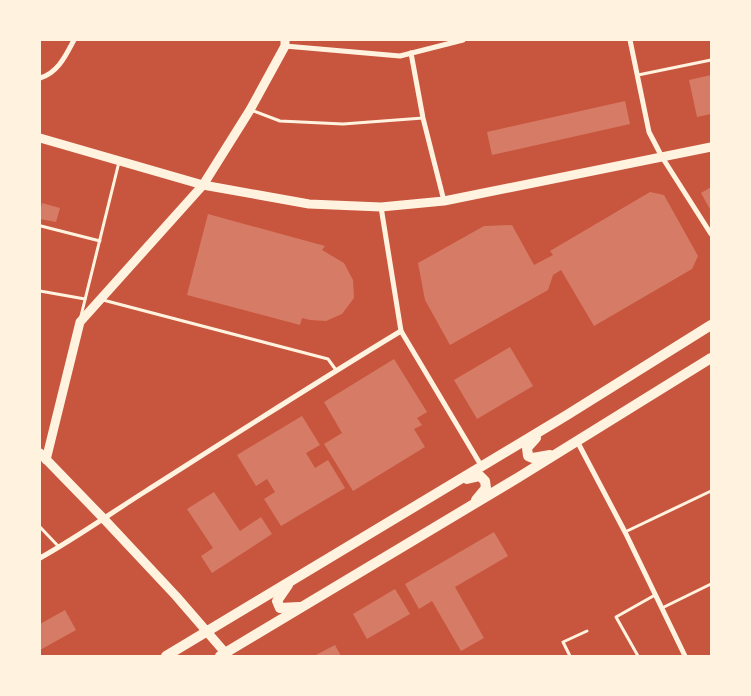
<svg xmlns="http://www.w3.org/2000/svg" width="751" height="696" viewBox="0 0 751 696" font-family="'DM Sans',sans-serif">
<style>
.building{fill:#d67c66}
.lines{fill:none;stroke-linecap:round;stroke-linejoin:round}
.service{stroke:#fff3e0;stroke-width:3}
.minor{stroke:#fff3e0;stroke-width:5}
.tertiary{stroke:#fff3e0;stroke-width:9}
.primary{stroke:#fff3e0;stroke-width:10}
</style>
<rect width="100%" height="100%" fill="#c8553d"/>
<!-- building -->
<g class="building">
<path d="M711,75V114L697,117L689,80Z"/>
<path d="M625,101L630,124L492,155L487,132Z"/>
<path d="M711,187V211L701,193Z"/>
<path d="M650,192L664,195L698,256L692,269L594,326L561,270L553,275L548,290L450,345L425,300L418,263L484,226L512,225L534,265L553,255L550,251Z"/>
<path d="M42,203L60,208L56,222L40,219V212Z"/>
<path d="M208,214L325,246L322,250L344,263L353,280L354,298L342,314L326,321L310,320L302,318L300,325L187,295Z"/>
<path d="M510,347L533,386L477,419L454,380Z"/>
<path d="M394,359L427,412L417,418L422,425L414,429L425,447L353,491L324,444L342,433L324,402Z"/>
<path d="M302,416L320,445L306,453L315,468L328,460L345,488L281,526L264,499L275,492L267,479L256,486L237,455Z"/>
<path d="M214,492L240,531L261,517L272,534L212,573L201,556L213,548L187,509Z"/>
<path d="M494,532L508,556L455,587L484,638L461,651L432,601L419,609L405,584Z"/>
<path d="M395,589L410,614L367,639L353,614Z"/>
<path d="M65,610L76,630L40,650V624Z"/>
<path d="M335,645L341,656H314Z"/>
</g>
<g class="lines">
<!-- service -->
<g class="service">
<path d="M638,75L711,60"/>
<path d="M251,110L280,121L343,124L423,118"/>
<path d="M41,226L100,241"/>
<path d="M40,291L85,299"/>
<path d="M103,300L328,359L336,370"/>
<path d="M81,316L119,162"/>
<path d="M40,527L59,547"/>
<path d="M625,532L711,491"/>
<path d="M662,608L711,584"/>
<path d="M570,656L563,642L587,631"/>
<path d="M638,656L616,617L655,595"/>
</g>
<!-- minor -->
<g class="minor">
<path d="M630,40L649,132L662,157L711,234"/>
<path d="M285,46L400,56L463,40"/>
<path d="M411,53L423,118L444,201"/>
<path d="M40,78C58,73 66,55 74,40"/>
<path d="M381,207L401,331L482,467"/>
<path d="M577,441L625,532L685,656"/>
<path d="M40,558C76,538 111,513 146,491C231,437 315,383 401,331"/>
</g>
<!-- tertiary -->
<g class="tertiary">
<path d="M40,138L203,185L309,204L381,207L444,201L711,147"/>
<path d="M40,453L103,518L176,596L228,656"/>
<path d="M46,460L80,322L203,185L250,110L285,46V40"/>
</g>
<!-- primary -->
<g class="primary">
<path d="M536,438L527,448L528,456L533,458L550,455"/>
<path d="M467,479L480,476L485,481L486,488L476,500"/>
<path d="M288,585L277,601L280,608L299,607"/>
<path d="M166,656L567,415L711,325"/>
<path d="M220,656L519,477L711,358"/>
</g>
</g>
<!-- border -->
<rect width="751" height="696" fill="none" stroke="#fff3e0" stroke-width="82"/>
</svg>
